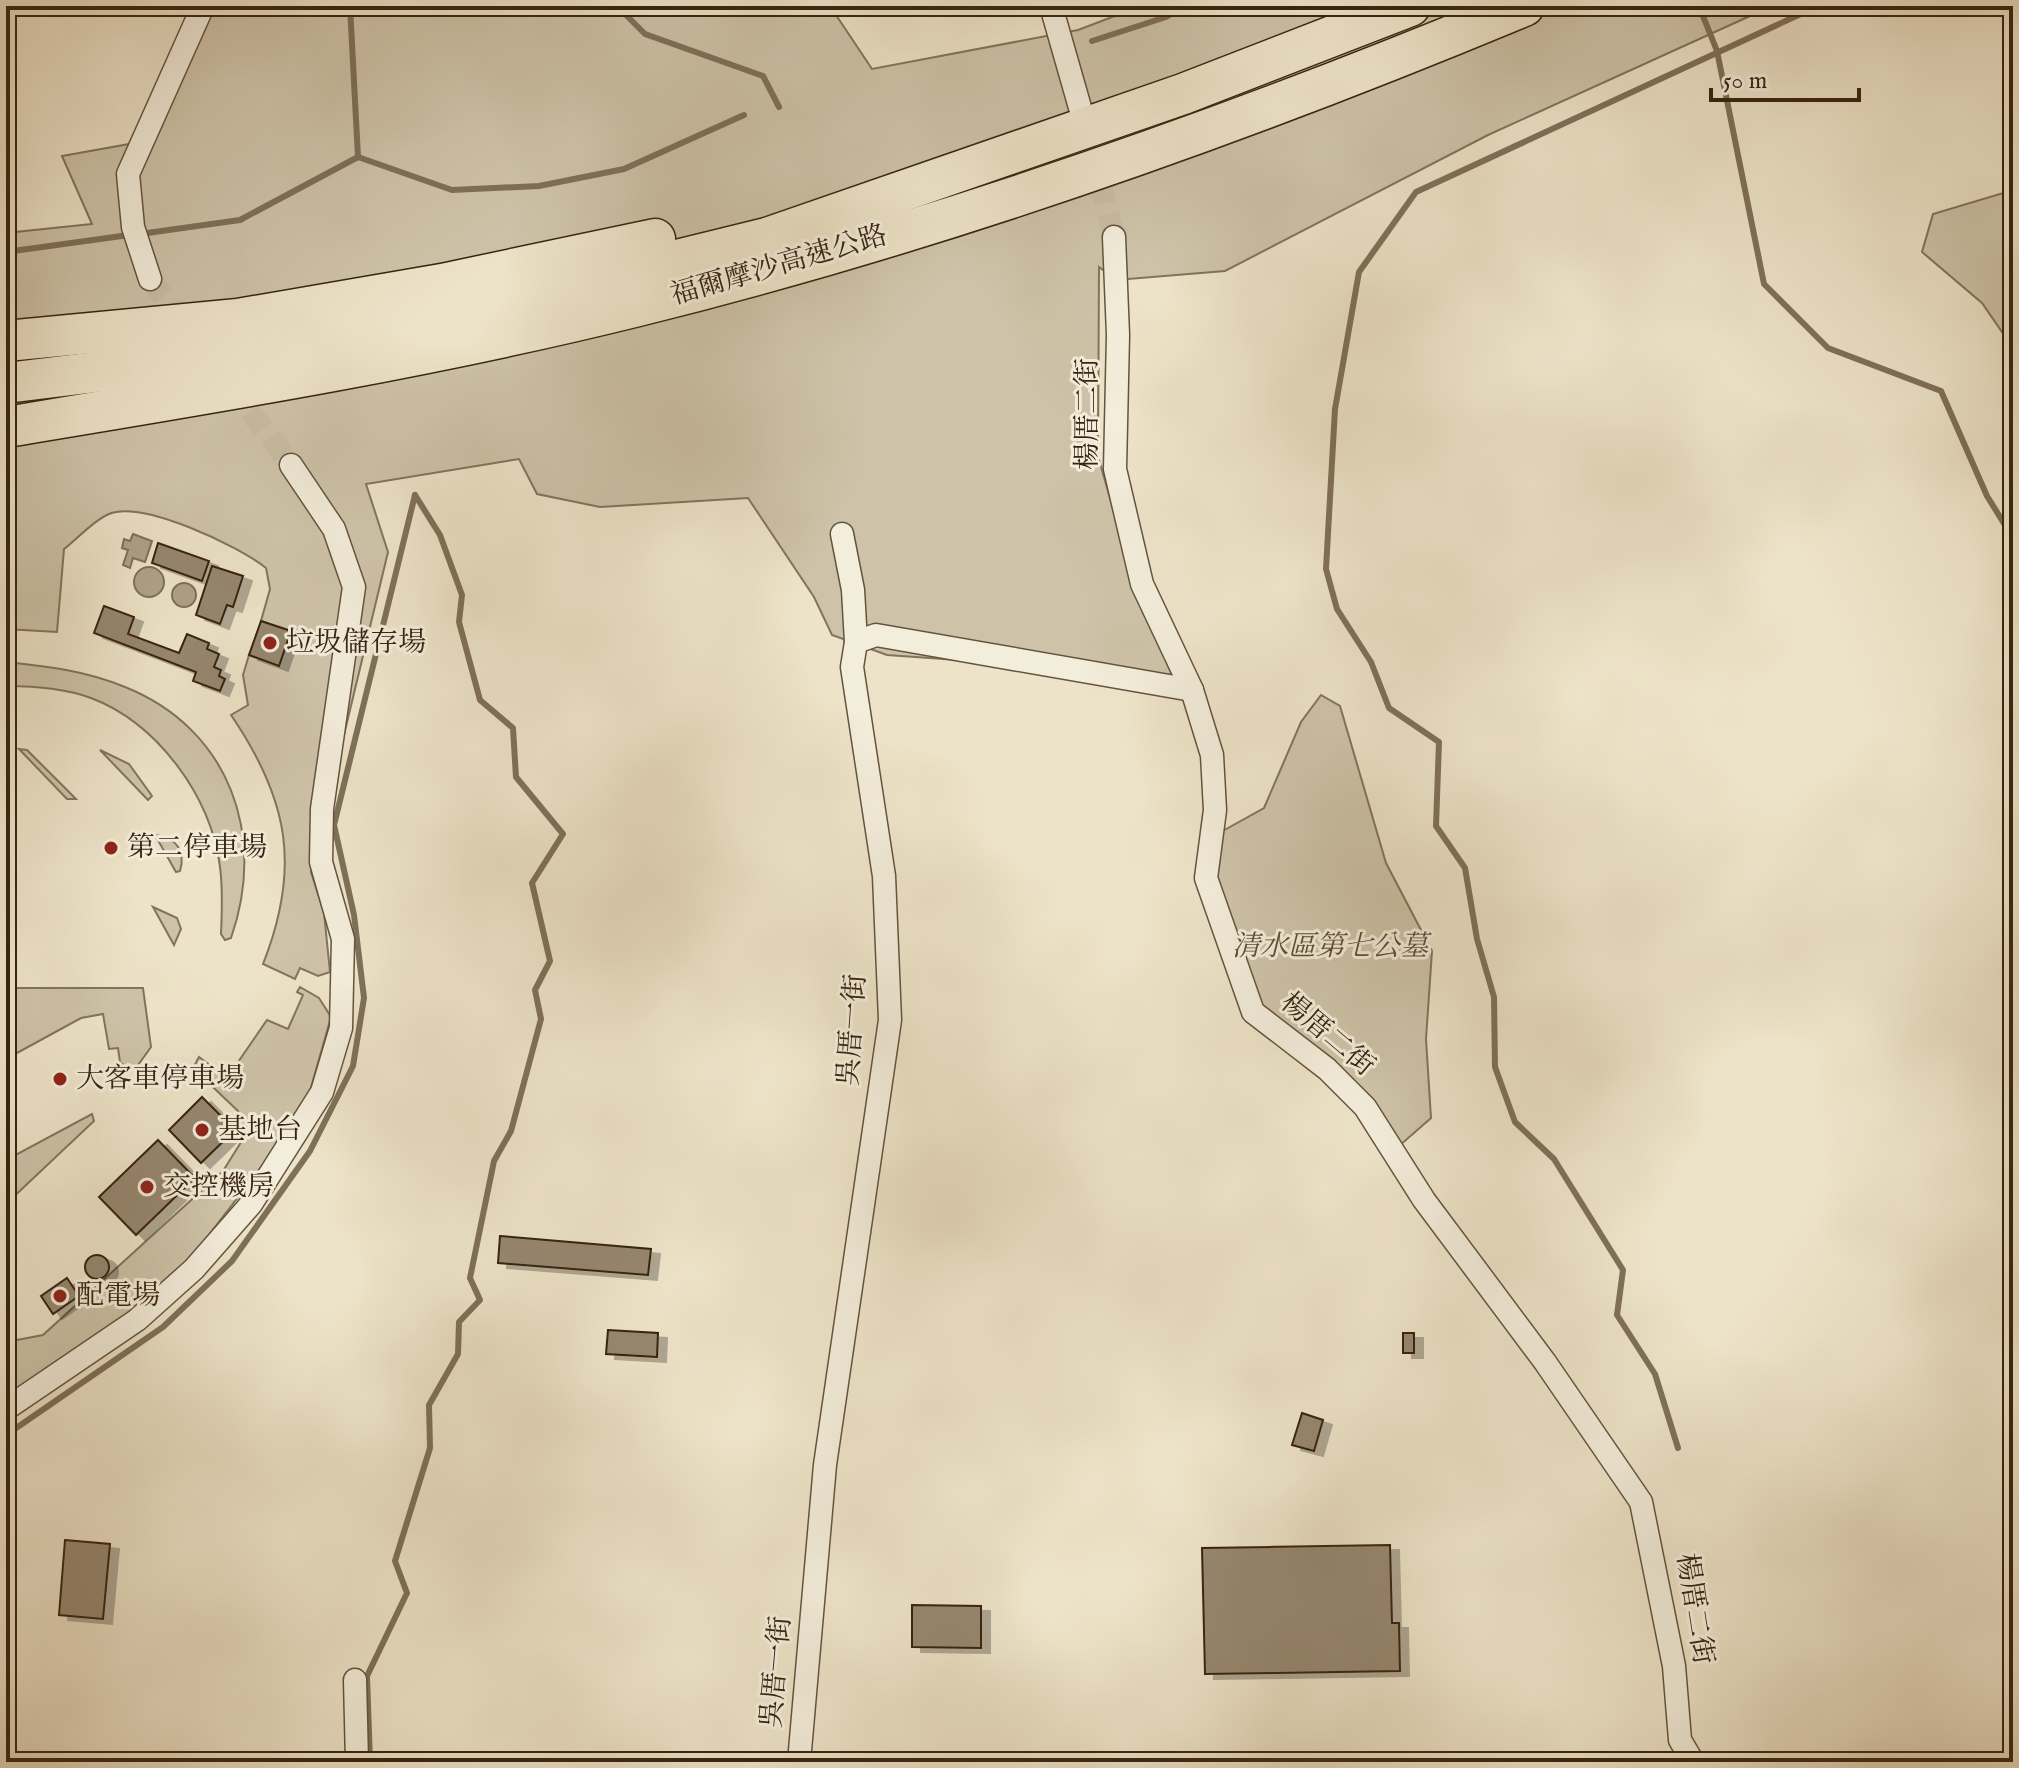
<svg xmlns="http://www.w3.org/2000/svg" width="2019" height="1768" viewBox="0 0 2019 1768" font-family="'IM FELL English','Noto Serif TC',serif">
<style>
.green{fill:#cec3a9;stroke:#82745c;stroke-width:2}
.water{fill:#afa289;stroke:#7f7059;stroke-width:2}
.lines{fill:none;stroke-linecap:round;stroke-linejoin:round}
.stream{stroke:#7f7059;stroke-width:6}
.building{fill:#968770;stroke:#372410;stroke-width:2;filter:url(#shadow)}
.street-tunnel{stroke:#c9bda3;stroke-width:22;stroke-dasharray:22 11;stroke-linecap:butt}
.street-casing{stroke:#64543e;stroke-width:25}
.highway-casing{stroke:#372410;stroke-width:43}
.street{stroke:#f3eddb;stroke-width:22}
.highway{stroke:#ede3c8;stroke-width:40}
.poi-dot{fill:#8f2418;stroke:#f3eddb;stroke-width:3}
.labels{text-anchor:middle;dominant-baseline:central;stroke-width:6;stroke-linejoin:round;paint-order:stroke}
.street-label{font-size:28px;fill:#372410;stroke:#f3eddb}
.poi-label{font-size:28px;fill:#372410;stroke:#f3eddb;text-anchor:start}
.park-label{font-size:28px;font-style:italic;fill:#5d4c36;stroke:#f3eddb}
</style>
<defs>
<filter id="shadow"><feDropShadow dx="9" dy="5" stdDeviation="0" flood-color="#0004"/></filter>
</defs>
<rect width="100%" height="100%" fill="#ede3c8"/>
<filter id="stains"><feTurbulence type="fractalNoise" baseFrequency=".0025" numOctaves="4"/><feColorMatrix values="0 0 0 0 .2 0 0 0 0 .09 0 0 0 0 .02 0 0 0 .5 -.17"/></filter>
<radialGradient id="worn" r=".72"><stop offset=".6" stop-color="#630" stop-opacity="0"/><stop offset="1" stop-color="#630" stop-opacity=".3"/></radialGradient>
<!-- green -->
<g class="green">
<path d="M190,6H830L872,69L1078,30L1141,6H1772L1488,135L1225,271L1116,280L1099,267L1098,456L1133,579L1172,675L887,655L832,635L814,597L748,498L600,507L537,494L519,459L366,484L388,552L311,872L324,913L330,972L318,976L300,968L295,979L263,964C301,868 289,800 231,715L248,705L243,675L249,655L279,665L291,632L261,621L270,589L266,568C239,546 142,500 109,514C94,520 77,539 64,549L57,632L6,629V233L92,224L62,156L129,144L189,17Z"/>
<path d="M2013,190V348L1982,303L1922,252L1933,214Z"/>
<path d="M6,662C46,666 87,671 125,687C230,729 267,836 231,938L225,940L221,934C222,912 223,889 220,867C212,797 157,723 91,698C64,688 35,686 6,686Z"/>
<path d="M1321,695L1340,706L1386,863L1432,951L1426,1039L1431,1118L1398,1147L1254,1002L1216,883L1219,833L1264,808L1301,722Z"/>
<path d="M19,749L27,750L76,799H67Z"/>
<path d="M100,750L129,764L152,796L148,800Z"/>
<path d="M155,835C176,837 186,851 180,871L176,872Z"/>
<path d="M153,907L177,918L181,929L174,945Z"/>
<path d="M300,987L319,998L331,1017L310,1091L269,1157L184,1267L134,1309L6,1397V1342L43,1335L223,1171L243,1139L238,1111L193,1068L199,1057L227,1078L267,1020L288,1029L303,995L297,992Z"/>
<path d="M6,988H143L151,1047L138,1065L126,1067L120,1062L118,1048L109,1049L103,1014L81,1018L6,1059Z"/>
<path d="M92,1114L94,1121L6,1204V1160Z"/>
</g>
<!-- water -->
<g class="water">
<path d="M133,534L152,541L145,562L133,558L130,568L123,565L128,550L122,548L124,539L130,541Z"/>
<circle cx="149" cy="582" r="15"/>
<circle cx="184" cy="595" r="12"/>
</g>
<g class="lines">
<!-- stream -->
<g class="stream">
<path d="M350,6L358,157"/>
<path d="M617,6L645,34L763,76L779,107"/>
<path d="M1699,6L1717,51L1764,284L1828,348L1941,391L1987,496L2013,538"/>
<path d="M1092,41L1166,17L1185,6"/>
<path d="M140,234L240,220L358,157L452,190L539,186L624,169L744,115"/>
<path d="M6,252L129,235"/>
<path d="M6,1435L163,1327L232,1261L310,1151L353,1066L364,998L354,915L334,825L415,495"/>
<path d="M1678,1448L1655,1374L1617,1315L1623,1270L1554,1159L1515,1122L1495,1067L1494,997L1477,939L1465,868L1436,826L1439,742L1389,708L1371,662L1337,609L1326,569L1335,409L1359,272L1416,192L1818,6"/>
<path d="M370,1762L367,1676L407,1593L395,1561L430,1448L429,1405L458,1354L459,1322L480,1300L470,1278L494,1161L511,1131L541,1019L535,990L550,961L532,883L563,834L516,777L513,728L480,700L459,622L462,595L440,535L415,495"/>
</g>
</g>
<!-- building -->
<g class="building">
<path d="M158,543L209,561L202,581L152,563Z"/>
<path d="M212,566L243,576L233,607L227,605L220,624L196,615Z"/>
<path d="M104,606L134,617L128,634L179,653L187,634L209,643L207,649L219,654L214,667L221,670L219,676L225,679L220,691L193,681L196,672L94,633Z"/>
<path d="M261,621L291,631L279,666L249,655Z"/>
<path d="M202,1097L235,1130L201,1163L169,1130Z"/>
<path d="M158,1140L195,1178L136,1235L99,1197Z"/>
<path d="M500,1236L651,1249L648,1275L498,1263Z"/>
<circle cx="97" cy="1267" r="12"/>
<path d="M67,1278L79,1296L53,1314L41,1296Z"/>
<path d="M608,1330L658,1333L657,1357L606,1354Z"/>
<rect x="1403" y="1333" width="11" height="20"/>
<path d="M1302,1413L1323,1420L1314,1451L1292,1445Z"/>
<path d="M65,1540L110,1544L103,1619L59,1615Z"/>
<path d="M1390,1545L1392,1623H1399L1400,1671L1205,1674L1202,1548Z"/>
<path d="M912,1605L981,1606V1648L912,1647Z"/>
</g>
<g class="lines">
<!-- street-tunnel -->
<g class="street-tunnel">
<path d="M1083,118L1114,237"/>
<path d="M150,279L188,329"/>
<path d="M230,385L291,465"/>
</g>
<!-- street casing -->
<g class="street-casing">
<g id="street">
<path d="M1051,6L1081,111"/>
<path d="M1114,237L1118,335L1115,469L1142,584L1192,690L1212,755L1215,810L1206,878L1253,1012L1327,1069L1365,1107L1424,1200L1545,1362L1641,1502L1674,1666L1680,1740L1693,1762"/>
<path d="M150,279L133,227L128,174L203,6"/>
<path d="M842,534L853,590L856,642"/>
<path d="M6,1409L137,1320L194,1269L251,1204L322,1092L341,1028L343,939L321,862L322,809L354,587L334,529L291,465"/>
<path d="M355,1680L357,1762"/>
<path d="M799,1762L825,1465L890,1020L884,876L852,667L856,642L876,635L1192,690"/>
</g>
</g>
<!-- highway casing -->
<g class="highway-casing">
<g id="highway">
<path d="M6,341L238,319L442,284L655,239"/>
<path d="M6,383L178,362L453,315L767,238L1183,94L1410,6"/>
<path d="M6,427C218,392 429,358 638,306C941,231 1236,126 1524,6"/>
</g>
</g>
<!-- street -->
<use href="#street" class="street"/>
<!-- highway -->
<use href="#highway" class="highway"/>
</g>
<!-- markers -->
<g class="poi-dot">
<circle cx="270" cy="643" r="8"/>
<circle cx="111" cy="848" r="8"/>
<circle cx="60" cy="1079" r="8"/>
<circle cx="202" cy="1130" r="8"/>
<circle cx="147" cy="1187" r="8"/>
<circle cx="60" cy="1296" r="8"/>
</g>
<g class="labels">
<!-- street labels -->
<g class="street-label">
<text transform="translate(779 266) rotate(-16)">福爾摩沙高速公路</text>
<text transform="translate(1088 414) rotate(-90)">楊厝二街</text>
<text transform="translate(853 1030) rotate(-86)">吳厝一街</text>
<text transform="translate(1327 1035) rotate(40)">楊厝二街</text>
<text transform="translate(1694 1609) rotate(81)">楊厝二街</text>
<text transform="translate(777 1672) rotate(-85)">吳厝一街</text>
</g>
<!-- poi labels -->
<g class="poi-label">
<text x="286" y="643">垃圾儲存場</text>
<text x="127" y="848">第二停車場</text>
<text x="76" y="1079">大客車停車場</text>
<text x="218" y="1130">基地台</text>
<text x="163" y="1187">交控機房</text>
<text x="76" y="1296">配電場</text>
</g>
<!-- park labels -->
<g class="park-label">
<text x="1330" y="947">清水區第七公墓</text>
</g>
</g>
<!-- margin -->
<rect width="2019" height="1768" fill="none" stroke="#ede3c8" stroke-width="32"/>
<rect x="8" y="8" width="2003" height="1752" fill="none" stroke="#372410" stroke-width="4"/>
<rect x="16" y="16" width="1987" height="1736" fill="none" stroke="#372410" stroke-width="2"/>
<!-- scale -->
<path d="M1711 88v12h148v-12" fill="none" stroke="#372410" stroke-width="4"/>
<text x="1723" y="88" font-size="24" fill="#372410" stroke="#f3eddb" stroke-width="6" paint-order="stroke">50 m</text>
<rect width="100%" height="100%" filter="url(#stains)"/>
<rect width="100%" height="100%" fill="url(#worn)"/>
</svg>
